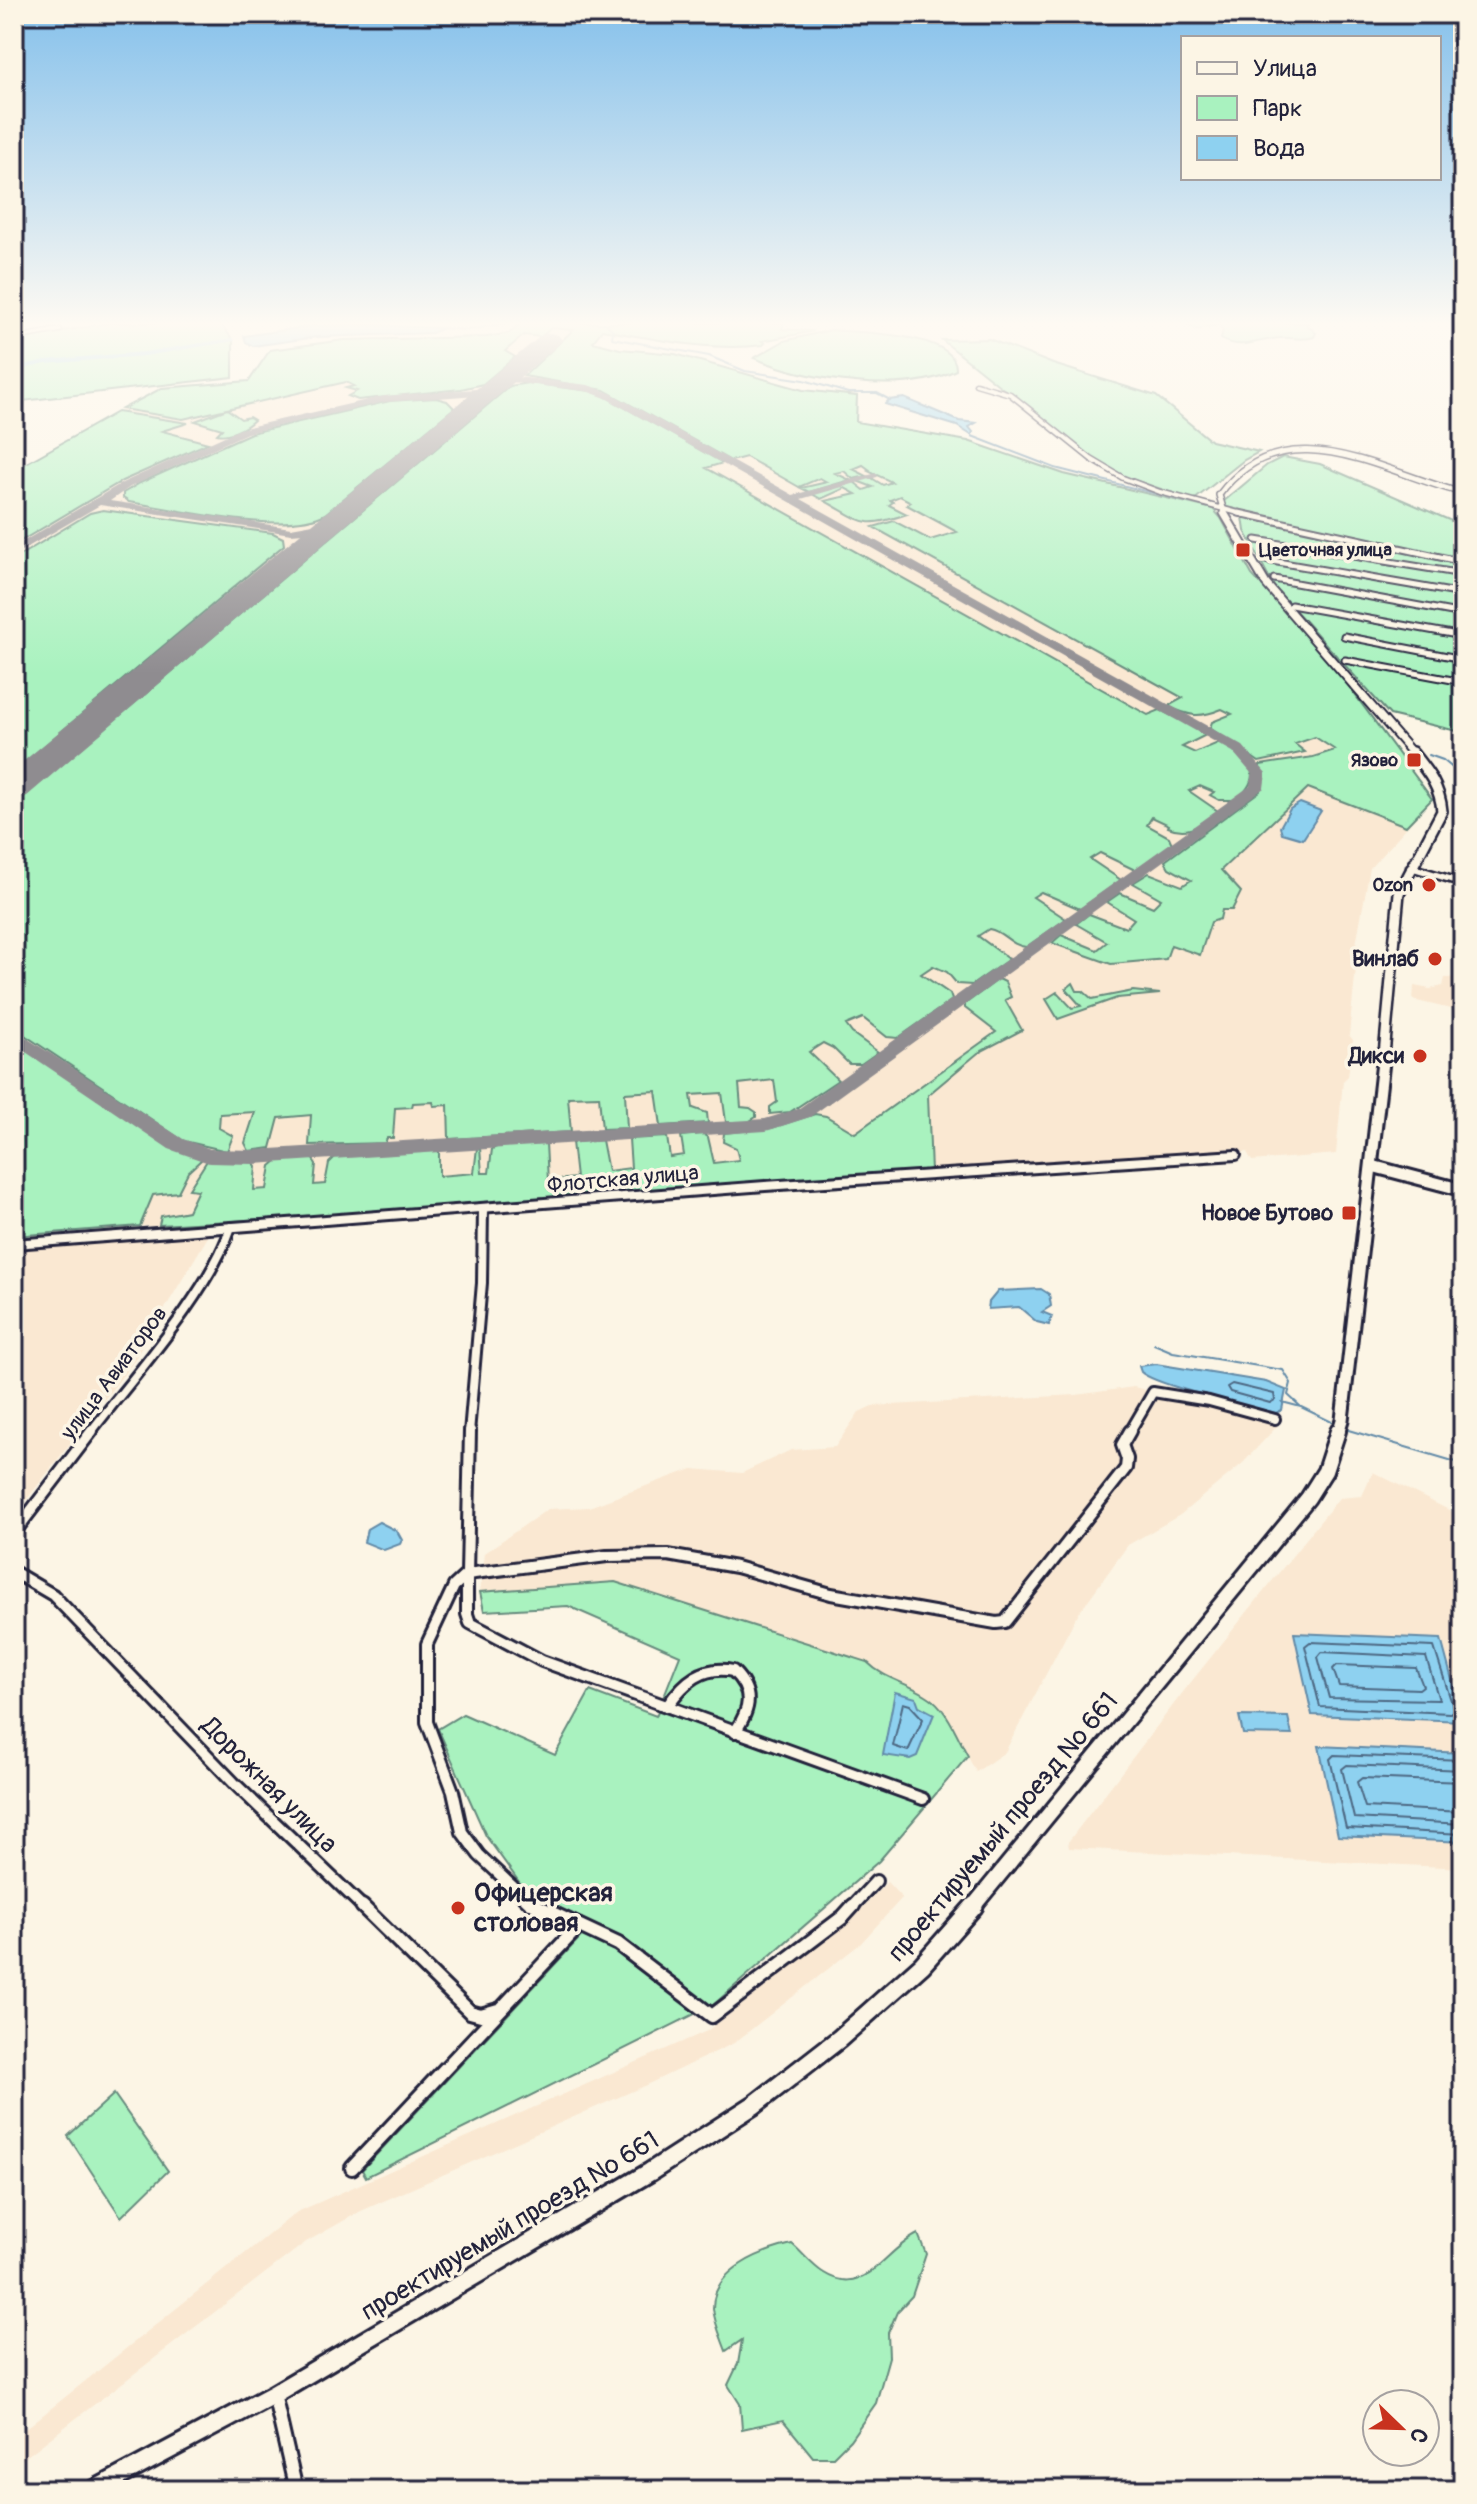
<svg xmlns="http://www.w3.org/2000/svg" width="1477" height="2504" viewBox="0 0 1477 2504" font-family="Pangolin,sans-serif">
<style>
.built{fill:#fae8d2}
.green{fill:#a9f2bf;stroke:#668a7d;stroke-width:2}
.water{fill:#8ed1f0;stroke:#638ba8;stroke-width:2}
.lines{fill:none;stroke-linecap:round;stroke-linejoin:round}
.shore{stroke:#4d6883;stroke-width:2}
.stream{stroke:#638ba8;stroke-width:2}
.river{fill:#8ed1f0;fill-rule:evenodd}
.taxiway{fill:#8f8c90;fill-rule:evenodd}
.runway{fill:#8f8c90;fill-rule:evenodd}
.minor-far5-casing{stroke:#22223b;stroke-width:7}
.minor-far4-casing{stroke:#22223b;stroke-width:9}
.minor-far3-casing{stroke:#22223b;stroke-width:11}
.minor-far2-casing{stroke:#22223b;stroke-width:14}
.minor-far1-casing{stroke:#22223b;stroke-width:16}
.minor-casing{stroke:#22223b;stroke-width:18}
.secondary-far5-casing{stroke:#22223b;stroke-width:8}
.secondary-far4-casing{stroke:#22223b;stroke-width:11}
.secondary-far3-casing{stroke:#22223b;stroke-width:14}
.secondary-far2-casing{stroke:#22223b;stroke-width:17}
.secondary-far1-casing{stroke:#22223b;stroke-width:20}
.secondary-casing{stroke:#22223b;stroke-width:23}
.minor-far5{stroke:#fcf5e5;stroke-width:4}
.minor-far4{stroke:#fcf5e5;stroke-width:5}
.minor-far3{stroke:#fcf5e5;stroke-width:6}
.minor-far2{stroke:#fcf5e5;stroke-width:8}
.minor-far1{stroke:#fcf5e5;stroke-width:10}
.minor{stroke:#fcf5e5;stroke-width:12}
.secondary-far5{stroke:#fcf5e5;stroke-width:5}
.secondary-far4{stroke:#fcf5e5;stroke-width:7}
.secondary-far3{stroke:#fcf5e5;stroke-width:9}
.secondary-far2{stroke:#fcf5e5;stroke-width:11}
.secondary-far1{stroke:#fcf5e5;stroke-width:14}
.secondary{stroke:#fcf5e5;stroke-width:17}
.poi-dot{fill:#c8321e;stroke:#fcf5e5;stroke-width:3}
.labels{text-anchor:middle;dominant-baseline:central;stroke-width:7;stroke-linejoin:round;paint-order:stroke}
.far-poi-label{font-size:18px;font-weight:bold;fill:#22223b;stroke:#fcf5e5;text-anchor:end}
.poi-label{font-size:22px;font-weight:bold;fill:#22223b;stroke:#fcf5e5;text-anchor:end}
.street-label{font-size:22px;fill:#22223b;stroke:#fcf5e5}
.near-street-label{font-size:26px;fill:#22223b;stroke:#fcf5e5}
.near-poi-label{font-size:26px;font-weight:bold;fill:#22223b;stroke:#fcf5e5;text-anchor:start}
</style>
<rect width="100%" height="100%" fill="#fcf5e5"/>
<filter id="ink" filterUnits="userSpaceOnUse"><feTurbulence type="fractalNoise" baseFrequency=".0125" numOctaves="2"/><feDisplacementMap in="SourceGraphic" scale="16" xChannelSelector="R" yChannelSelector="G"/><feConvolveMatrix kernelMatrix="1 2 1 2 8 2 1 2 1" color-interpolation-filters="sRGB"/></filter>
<g filter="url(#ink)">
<!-- built -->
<g class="built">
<path d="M522,323H609L595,336L593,342L620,349L675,354L803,390L857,396L856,422L968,441L1064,474L1213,509L1222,518L1259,585L1344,680L1432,799L1370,868L1354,955L1357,958L1349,1035L1353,1040L1348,1076L1343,1081L1336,1154L1252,1161L1247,1152L1062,1160L243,1223L91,1228L14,1236V470L162,388L249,381L270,350L344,340L487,337L509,333Z"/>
<path d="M1463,977V1012L1413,1000L1414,986L1430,989L1443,986L1445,978Z"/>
<path d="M209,1235L131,1365L14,1516V1250Z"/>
<path d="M1134,1387L1279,1424L1243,1463L1180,1515L1128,1545L1076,1617L1005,1752L976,1772L944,1711L928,1696L879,1674L867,1662L615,1582L480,1592L484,1553L548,1509L589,1507L692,1469L742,1473L791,1450L835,1447L859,1412L872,1406L1076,1395Z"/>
<path d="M1373,1472L1463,1517V1868L1069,1848L1068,1842L1187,1687L1339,1498L1362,1496Z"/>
<path d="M887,1882L902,1898L860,1944L734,2043L644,2086L361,2211L306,2242L14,2466V2438L297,2212L707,2031L846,1925Z"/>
</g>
<!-- green -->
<g class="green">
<path d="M110,323H220L233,340V377L14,402V339Z"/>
<path d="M499,323H784L782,329L814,331L762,341L765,343L763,345C712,352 654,339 602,330L593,342L620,349L675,354L803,390L857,396L856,422L968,441L1064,474L1213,509L1221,518L1252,575L1327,657L1432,799L1406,826L1308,788L1221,870L1241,892L1232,910H1222L1220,919L1211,922L1200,955L1171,945L1166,959L1111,964L1052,943L1061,935L1097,950L1107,942L1076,924L1089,914L1126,928L1134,919L1107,902L1120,893L1153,907L1161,899L1133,883L1149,873L1182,886L1191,880L1169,868L1165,861L1260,791V765L1313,757L1335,750L1315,737L1295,744L1305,752L1259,762L1210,728L1212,722L1232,714L1222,709C1200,718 1190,717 1168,706L1183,698L873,527L894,521L930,540L957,532L907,505L911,502L900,496L890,500L893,502L889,505L907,514C862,529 865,523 825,501L856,494L845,488L821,499L812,494L854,482L864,490L873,487L857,481L870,477L883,485L892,482L868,471L870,470L863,465L853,469L867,476L853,479L844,471L835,473L850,480L809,492L801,488L827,482L820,478L799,487L746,457L731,461L604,390L524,376L573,330L551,328L541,337L524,335L505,351L515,357L483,384L461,389L358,400L348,396L357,391L346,388L354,386L346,382L183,419L122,409L162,388L249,381L270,350L344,340L487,337L509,333L520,324Z"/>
<path d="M1184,323H1311L1306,324L1316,333L1314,337C1302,341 1292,337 1280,338C1260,339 1241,351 1221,339L1223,330L1219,325L1197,329Z"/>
<path d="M831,330C858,333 958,332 956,370C903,396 807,380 754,358L784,341Z"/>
<path d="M989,339L1053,364L1156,396L1211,441L1259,452L1244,460L1194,500L1128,478L1090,458L942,340Z"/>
<path d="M528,383L597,392L723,463L706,468L1148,715L1160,710L1208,734L1182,747L1195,753L1220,742C1250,755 1266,777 1235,800H1219L1210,795L1214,792L1200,786L1189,791L1218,811C1200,824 1190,836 1168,827L1169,825L1152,817L1147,825L1169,837L1172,844L1135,870L1100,853L1090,859L1121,880L1080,909L1041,892L1033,897L1066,919L1026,947C1009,945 1005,932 989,929L978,936L1009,959L972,985L957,984L947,972L933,966L921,974L950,994L952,1000L898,1038L887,1037L863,1018L846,1025L852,1033L878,1052L861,1064H849L833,1048L823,1043L809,1052L838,1080L790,1112L770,1114V1107L777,1102L774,1080L739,1084L741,1107L750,1108L756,1112V1117L748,1122H726L722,1093L691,1095L693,1108L707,1113L708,1123L661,1126L656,1091L625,1093L627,1128L602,1129L599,1096L568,1097L571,1132L449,1139L448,1105L434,1106L433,1102L413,1103L412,1107L395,1108L393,1138H387L385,1143L309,1145L311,1115L279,1118L271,1148L249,1151L245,1143L255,1112L220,1114L219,1128L233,1136L227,1151L184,1141L14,1028V805L510,386Z"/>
<path d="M436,398L447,401L454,408L325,514C285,536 177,509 129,502L123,498V493L140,483L251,433L390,401Z"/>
<path d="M227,409L241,419L249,417L254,420C246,428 228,437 217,434L222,429L195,421Z"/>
<path d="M117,412L188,423L162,431L208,443L122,481L14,545V470Z"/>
<path d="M1283,457L1320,464L1463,526V562L1227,507L1223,502L1267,465Z"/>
<path d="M103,510L273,533L283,538L284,545L14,771V584L17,582L14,581V559L90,513Z"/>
<path d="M1243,517L1463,563V710L1457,731L1390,715L1274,587L1245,531Z"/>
<path d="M999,979L1005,982L1011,997L1005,1000L1022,1030L978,1053L928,1095L931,1172L721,1185L482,1207L159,1225L161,1216L188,1211L198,1190L189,1189L208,1159L252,1161L256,1166L254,1190L267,1189L271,1166L277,1161L312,1158L316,1164L314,1185L325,1184L329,1163L336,1156L439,1150V1176L474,1173L477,1148H480L482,1173H489L492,1149L499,1146L546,1143L548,1181L576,1178L572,1142L602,1140L608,1171L631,1168L629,1139L667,1137L670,1157L684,1155L681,1136L703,1134L708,1137L714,1163L739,1160L736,1148L723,1142L724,1133L772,1128L815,1114L826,1116L855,1133L996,1032L965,1008V1004Z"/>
<path d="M1073,983L1077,991H1083L1092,999L1133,991L1160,994L1117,998L1058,1019L1046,999L1057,992L1072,1008L1081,1006L1066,989Z"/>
<path d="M14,1042L173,1147L202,1159L188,1172L178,1192L153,1195L140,1226L14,1236Z"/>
<path d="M615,1582L867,1662C884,1679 906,1682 926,1695C947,1707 957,1736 968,1756L879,1861L713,2005L366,2177L362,2170L591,1926L522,1886L486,1836L438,1729L463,1714L555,1755L590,1691L656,1716L680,1655L568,1606L484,1611L480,1592Z"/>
<path d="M114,2094L168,2171L121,2217L68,2136Z"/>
<path d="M918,2234L926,2254L912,2296L897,2312L888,2333L889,2357L876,2403L850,2440L833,2457H813L783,2420L742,2429L740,2404L728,2385L738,2364L742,2340L726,2351C721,2337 714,2322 713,2308C713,2269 762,2251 792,2244C803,2253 812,2266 824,2273C865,2299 884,2250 918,2234Z"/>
</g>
<!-- water -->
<g class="water">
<path d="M369,325L443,328L432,333L317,337L253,346L246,342L244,336L313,326Z"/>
<path d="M904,398L959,421L976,423L969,427L973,432L971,435L957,426L885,404L889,400Z"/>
<path d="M1300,803L1321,811L1303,839L1282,833L1280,827L1290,809Z"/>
<path d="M1041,1289L1049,1294L1051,1306L1042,1312L1052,1316L1049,1325L1037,1322L1019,1307L988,1309L989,1302L998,1291Z"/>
<path d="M1156,1364L1266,1382L1286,1390L1282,1410L1276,1413C1250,1406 1156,1386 1141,1372L1139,1366Z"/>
<path d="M379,1522L397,1531L402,1540L400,1544L384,1550L364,1542L367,1529Z"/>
<path d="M1294,1633L1441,1639L1463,1721L1312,1715Z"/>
<path d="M895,1692L916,1698L919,1706L934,1714L917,1756L910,1759L883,1755Z"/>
<path d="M1239,1716L1288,1717L1292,1735L1243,1734Z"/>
<path d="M1319,1746L1463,1753V1842L1338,1836Z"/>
</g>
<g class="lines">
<!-- shore -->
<g class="shore">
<path d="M1232,1384L1274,1394L1275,1400L1270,1403L1230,1392L1227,1387Z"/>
<path d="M1310,1642L1434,1647L1454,1710L1450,1713L1320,1707L1305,1646Z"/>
<path d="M1322,1652L1426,1657L1439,1700L1329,1698L1318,1657Z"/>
<path d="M1337,1665L1416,1668L1423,1686L1419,1689L1339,1686L1333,1669Z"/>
<path d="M903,1703L910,1705L923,1719L908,1751L893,1746Z"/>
<path d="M1463,1760L1334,1755L1330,1759L1346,1828L1463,1834"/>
<path d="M1463,1770L1347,1765L1342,1769L1354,1818L1463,1824"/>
<path d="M1463,1782L1362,1778L1357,1782L1365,1807L1463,1812"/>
</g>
<!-- stream -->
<g class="stream">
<path d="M605,323L613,330L612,338L709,356L745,371L804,380L848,393H877L890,400"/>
<path d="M442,328L467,330L507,323"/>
<path d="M972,436L1055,468L1192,503"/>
<path d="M1429,755L1443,760L1455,770"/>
<path d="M1154,1344L1173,1352L1283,1370L1291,1383L1288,1395L1300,1406"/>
<path d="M1282,1402L1301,1407L1336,1424"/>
<path d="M1345,1429L1463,1464"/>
</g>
<!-- river -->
<path class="river" d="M233,338L235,341L145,356L46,364L14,371V367L46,360L145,352Z"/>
<!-- taxiway -->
<g class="taxiway">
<path d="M508,372L517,377L588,385L612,394L793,495L877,473V477L801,499L1243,746L1266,773L1264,788L810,1117L766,1131L254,1164L209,1163L169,1149L14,1044V1030L183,1139L210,1149L254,1150L765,1119L798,1109L1250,786L1252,774L1233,752L606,398L586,391L511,382L503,375Z"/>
<path d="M493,384L496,389L477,395L385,402L247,433L130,487L110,501L291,528L330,521L336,524L334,526L315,532L291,534L100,505L14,555V547L122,483L240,429L385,396L476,389Z"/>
</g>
<!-- runway -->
<path class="runway" d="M550,333L558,335L562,340L558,345L27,796L14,799V769L542,335Z"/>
<!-- minor-far5 casing -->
<g class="minor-far5-casing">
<g id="minor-far5">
<path d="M14,338L60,330"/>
<path d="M976,384L1010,394L1091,459L1123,478L1160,492L1246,515"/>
</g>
</g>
<!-- minor-far4 casing -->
<g class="minor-far4-casing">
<g id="minor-far4">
<path d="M1239,513L1463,562"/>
<path d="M1256,540L1463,574"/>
<path d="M1266,560L1463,594"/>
<path d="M1274,579L1463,614"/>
<path d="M1291,605L1463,636"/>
<path d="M1344,636L1463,659"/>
<path d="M1345,660L1463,682"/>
</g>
</g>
<!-- minor-far3 casing -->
<g class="minor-far3-casing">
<path id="minor-far3" d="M1410,867L1463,883"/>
</g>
<!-- minor-far2 casing -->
<g class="minor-far2-casing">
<g id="minor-far2">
<path d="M14,1244L765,1186L1236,1155"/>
<path d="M90,1433C133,1377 209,1293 231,1227"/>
<path d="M469,1433L482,1283L483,1209"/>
<path d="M1129,1433L1153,1392L1209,1401L1275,1419"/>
</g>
</g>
<!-- minor-far1 casing -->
<g class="minor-far1-casing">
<g id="minor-far1">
<path d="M470,1431L467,1574L454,1586L427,1644V1722L453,1791L462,1832L479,1855L530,1903L541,1908"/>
<path d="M14,1533L92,1431"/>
<path d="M14,1572L53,1595L234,1783L364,1908"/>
<path d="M668,1705C684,1682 703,1665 733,1671C754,1692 751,1708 735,1732"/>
<path d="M923,1799L542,1661L470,1623L467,1614V1574L607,1556L668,1555L736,1567L831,1594L996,1623L1005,1622L1126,1468L1127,1459L1122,1445L1130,1431"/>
<path d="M851,1908L876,1881"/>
</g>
</g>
<!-- minor casing -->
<g class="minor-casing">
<g id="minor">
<path d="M362,1906L470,2012L481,2015L498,2010"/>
<path d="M537,1906L618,1944L712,2016L843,1917L853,1906"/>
<path d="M352,2168L579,1926"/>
<path d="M274,2394L296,2490"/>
</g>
</g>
<!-- secondary-far5 casing -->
<g class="secondary-far5-casing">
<path id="secondary-far5" d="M1225,515L1219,495C1284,407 1383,473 1463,493"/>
</g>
<!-- secondary-far4 casing -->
<g class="secondary-far4-casing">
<path id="secondary-far4" d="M1224,513L1266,584L1413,754"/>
</g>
<!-- secondary-far3 casing -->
<g class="secondary-far3-casing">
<path id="secondary-far3" d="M1384,1055L1399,893L1442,811C1440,786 1427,771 1412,752"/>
</g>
<!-- secondary-far2 casing -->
<g class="secondary-far2-casing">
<g id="secondary-far2">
<path d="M1372,1166L1463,1190"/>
<path d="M1338,1433L1342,1420L1384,1053"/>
</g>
</g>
<!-- secondary-far1 casing -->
<g class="secondary-far1-casing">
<path id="secondary-far1" d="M972,1908L1308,1498L1325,1471L1338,1431"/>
</g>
<!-- secondary casing -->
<g class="secondary-casing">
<path id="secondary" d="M94,2490L274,2394L650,2172L754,2105L839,2039L922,1965L974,1906"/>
</g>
<!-- minor-far5 -->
<use href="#minor-far5" class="minor-far5"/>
<!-- minor-far4 -->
<use href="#minor-far4" class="minor-far4"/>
<!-- minor-far3 -->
<use href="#minor-far3" class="minor-far3"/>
<!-- minor-far2 -->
<use href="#minor-far2" class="minor-far2"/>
<!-- minor-far1 -->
<use href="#minor-far1" class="minor-far1"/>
<!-- minor -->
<use href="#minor" class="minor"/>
<!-- secondary-far5 -->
<use href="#secondary-far5" class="secondary-far5"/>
<!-- secondary-far4 -->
<use href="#secondary-far4" class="secondary-far4"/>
<!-- secondary-far3 -->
<use href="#secondary-far3" class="secondary-far3"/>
<!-- secondary-far2 -->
<use href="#secondary-far2" class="secondary-far2"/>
<!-- secondary-far1 -->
<use href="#secondary-far1" class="secondary-far1"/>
<!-- secondary -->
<use href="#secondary" class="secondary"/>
</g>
</g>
<!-- sky -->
<linearGradient id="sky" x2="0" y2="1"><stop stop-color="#84c0eb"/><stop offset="0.48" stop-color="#fefaf3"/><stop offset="1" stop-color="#fefaf3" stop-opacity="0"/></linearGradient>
<rect width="1477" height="674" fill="url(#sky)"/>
<!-- markers -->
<g class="poi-dot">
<rect x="1235" y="542" width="16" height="16" rx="4"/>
<rect x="1406" y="752" width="16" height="16" rx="4"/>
<circle cx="1429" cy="885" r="8"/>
<circle cx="1435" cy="959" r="8"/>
<circle cx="1420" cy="1056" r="8"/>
<rect x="1341" y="1205" width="16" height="16" rx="4"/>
<circle cx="458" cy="1908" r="8"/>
</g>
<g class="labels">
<!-- far-poi labels -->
<g class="far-poi-label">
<text x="1259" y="550" text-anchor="start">Цветочная улица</text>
<text x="1398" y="760">Язово</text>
<text x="1413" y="885">Ozon</text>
</g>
<!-- poi labels -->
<g class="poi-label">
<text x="1419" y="959">Винлаб</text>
<text x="1404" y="1056">Дикси</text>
<text x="1333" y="1213">Новое Бутово</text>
</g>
<!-- street labels -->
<g class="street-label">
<text transform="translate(623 1179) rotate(-5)">Флотская улица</text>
<text transform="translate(114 1373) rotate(-53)">улица Авиаторов</text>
</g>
<!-- near-street labels -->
<g class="near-street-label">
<text transform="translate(269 1785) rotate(45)">Дорожная улица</text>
<text transform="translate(1003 1827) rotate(-50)">проектируемый проезд № 661</text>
<text transform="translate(510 2226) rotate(-31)">проектируемый проезд № 661</text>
</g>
<!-- near-poi labels -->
<g class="near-poi-label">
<text x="474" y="1893">Офицерская<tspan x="474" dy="30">столовая</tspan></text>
</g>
</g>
<!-- margin -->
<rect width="1477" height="2504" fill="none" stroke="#fcf5e5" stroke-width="48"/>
<rect x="24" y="24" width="1429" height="2456" fill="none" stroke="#22223b" stroke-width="3" filter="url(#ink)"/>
<!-- legend -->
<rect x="1181" y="36" width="260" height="144" fill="#fcf5e5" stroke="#a5a1a1" stroke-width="2"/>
<rect x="1197" y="62" width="40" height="12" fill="#fcf5e5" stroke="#a5a1a1" stroke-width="2"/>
<text x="1253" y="76" font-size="24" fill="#22223b">Улица</text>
<rect x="1197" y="96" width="40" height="24" fill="#a9f2bf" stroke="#a5a1a1" stroke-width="2"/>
<text x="1253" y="116" font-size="24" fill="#22223b">Парк</text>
<rect x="1197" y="136" width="40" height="24" fill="#8ed1f0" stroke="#a5a1a1" stroke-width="2"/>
<text x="1253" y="156" font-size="24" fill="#22223b">Вода</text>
<!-- north arrow -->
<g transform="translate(1401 2428) rotate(113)"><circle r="38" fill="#fcf5e5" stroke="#a5a1a1" stroke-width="2"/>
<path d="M0-6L14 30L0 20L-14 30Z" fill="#c8321e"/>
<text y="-12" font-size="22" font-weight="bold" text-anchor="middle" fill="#22223b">С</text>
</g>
</svg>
